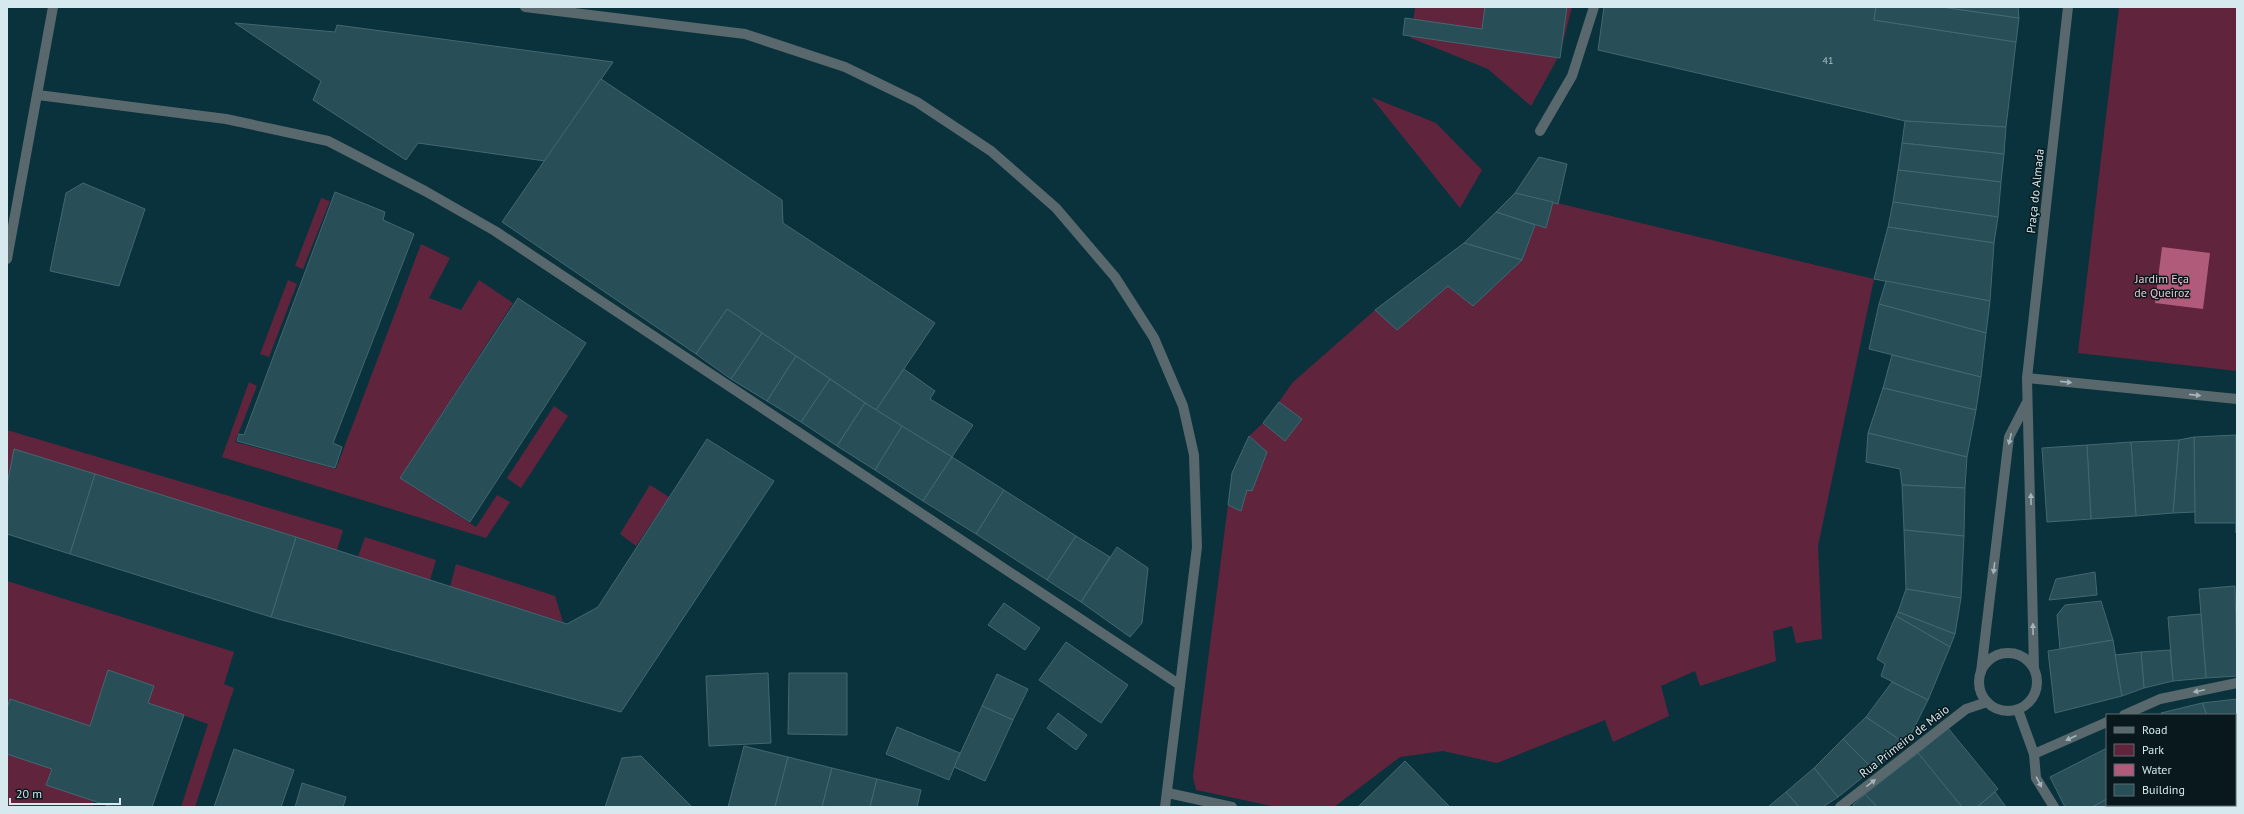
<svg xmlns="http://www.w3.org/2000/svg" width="2244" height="814" viewBox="0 0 2244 814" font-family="'PT Sans',sans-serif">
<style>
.green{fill:#60253d}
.water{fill:#b15b7b}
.building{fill:#284e58;stroke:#426872}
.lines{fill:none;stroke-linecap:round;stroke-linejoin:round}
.minor{stroke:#58686c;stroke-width:10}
.oneway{fill:#a3b5bb}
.labels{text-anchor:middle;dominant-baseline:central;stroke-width:3;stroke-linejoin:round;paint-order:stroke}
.number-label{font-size:10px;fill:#aac2c9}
.street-label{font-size:12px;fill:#d5e9ef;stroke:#08181c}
.park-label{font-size:12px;fill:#f2c2d1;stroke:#08181c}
</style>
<rect width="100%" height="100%" fill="#0a323c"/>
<!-- green -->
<g class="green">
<path d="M1415,7H1572L1560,54L1531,106L1488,69L1411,38Z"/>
<path d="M2119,7H2237V371L2078,353Z"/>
<path d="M1371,97L1436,123L1482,170L1460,208Z"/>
<path d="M321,198L330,201L303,269L295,266Z"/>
<path d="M1553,202L1874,279L1818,546L1822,639L1796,643L1792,626L1773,631L1776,661L1700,686L1695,671L1661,686L1669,716L1613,742L1605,720L1497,763L1443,751L1400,757L1334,807H1277L1196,790L1193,777L1228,505L1241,511L1247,490L1252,491L1267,452L1249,436L1263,423L1285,441L1302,419L1279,402L1292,383L1375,310L1397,330L1448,286L1473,306L1522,260L1535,225L1546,228Z"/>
<path d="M421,244L450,258L429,298L461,310L479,280L513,303L400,478L476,527L497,495L510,502L486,538L222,457L249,382L257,386L235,442L336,469Z"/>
<path d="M288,280L297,284L269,357L260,354Z"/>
<path d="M554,406L568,416L521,488L507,478Z"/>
<path d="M7,430L343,530L337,550L14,450L7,485Z"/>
<path d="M650,485L669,497L636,546L620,534Z"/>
<path d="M365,537L436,560L430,580L358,557Z"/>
<path d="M456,564L555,596L563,622L450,587Z"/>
<path d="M7,581L234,652L224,684L234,688L195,807H181L208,724L148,703L154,686L108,671L90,726L7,708Z"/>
<path d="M7,754L52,769L46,784L94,801L92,807H7Z"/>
</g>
<!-- water -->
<path class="water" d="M2162,247L2210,253L2203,309L2155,303Z"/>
<!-- building -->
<g class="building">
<path d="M1485,7H1567L1560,58L1403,35L1405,18L1482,29Z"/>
<path d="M1604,7H1876L1874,20L2016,42L2006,127L1905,121L1598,50Z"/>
<path d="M1876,7H1942L2019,18L2016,42L1874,20Z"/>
<path d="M1942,7H2018L2019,18Z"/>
<path d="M235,23L335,32L337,25L613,62L545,161L418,143L406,160L313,100L321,81Z"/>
<path d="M601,79L782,200L783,223L935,323L876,410L727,309L696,354L502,222Z"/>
<path d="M1905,121L2006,127L2004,154L1902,143Z"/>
<path d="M1902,143L2004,154L2001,182L1898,170Z"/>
<path d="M1539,157L1567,164L1558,204L1515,193Z"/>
<path d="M1898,170L2001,182L1998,217L1893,202Z"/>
<path d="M83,183L145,209L119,286L50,271L66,193Z"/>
<path d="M335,192L385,212L383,220L414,234L333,443L342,447L335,468L237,441L239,434L244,435Z"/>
<path d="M1515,193L1553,202L1546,228L1496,212Z"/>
<path d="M1893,202L1998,217L1994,243L1888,227Z"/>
<path d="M1496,212L1535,225L1522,260L1464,243Z"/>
<path d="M1888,227L1994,243L1990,301L1874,279Z"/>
<path d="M1464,243L1522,260L1473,306L1448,286L1397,330L1375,310Z"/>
<path d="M1886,281L1990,301L1986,333L1879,304Z"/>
<path d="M518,298L586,343L470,522L400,478Z"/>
<path d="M1879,304L1986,333L1981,377L1869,349Z"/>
<path d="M727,309L762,333L731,379L696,354Z"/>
<path d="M762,333L796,356L767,401L731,379Z"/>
<path d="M1892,355L1981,377L1976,410L1883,388Z"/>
<path d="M796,356L830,379L801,422L767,401Z"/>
<path d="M904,369L935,391L930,399L973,425L952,457L876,410Z"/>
<path d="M830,379L865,403L837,446L801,422Z"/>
<path d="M1883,388L1976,410L1967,457L1868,433Z"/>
<path d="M1279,402L1302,419L1285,441L1263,423Z"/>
<path d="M865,403L902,426L875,470L837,446Z"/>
<path d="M902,426L952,457L923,501L875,470Z"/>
<path d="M1868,433L1967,457L1965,488L1902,485L1900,469L1866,462Z"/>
<path d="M2236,435H2237L2236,533Z"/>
<path d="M2236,435V523H2195L2194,437Z"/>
<path d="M1249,436L1267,452L1252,491L1247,490L1241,511L1228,505L1232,473Z"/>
<path d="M2194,437L2195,512L2173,513L2179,440Z"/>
<path d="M707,439L774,481L621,712L271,617L296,537L567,624L598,607Z"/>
<path d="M2179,440L2173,513L2136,516L2131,442Z"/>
<path d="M2131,442L2136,516L2091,519L2087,445Z"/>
<path d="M2087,445L2091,519L2047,522L2042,448Z"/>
<path d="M14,449L95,474L70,554L7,534V485Z"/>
<path d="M952,457L1004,490L976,534L923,501Z"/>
<path d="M95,474L296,537L271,617L70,554Z"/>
<path d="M1902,485L1965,488L1964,536L1904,530Z"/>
<path d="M1004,490L1076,536L1047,580L976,534Z"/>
<path d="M1904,530L1964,536L1961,598L1906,589Z"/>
<path d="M1076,536L1110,557L1081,602L1047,580Z"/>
<path d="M1117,547L1148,568L1142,623L1130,637L1081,602Z"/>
<path d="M2095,572L2097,595L2049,600L2056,579Z"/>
<path d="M2235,586L2237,676L2206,678L2199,589Z"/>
<path d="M1906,589L1961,598L1955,634L1898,612Z"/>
<path d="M2101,601L2113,640L2060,649L2057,615L2065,605Z"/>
<path d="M1004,603L1040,628L1025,650L988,625Z"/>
<path d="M1898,612L1955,634L1950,647L1896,616Z"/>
<path d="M2201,614L2206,678L2173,681L2168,617Z"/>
<path d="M1896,616L1950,647L1928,700L1881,676L1885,664L1877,659Z"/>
<path d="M2113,640L2122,696L2055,713L2048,651Z"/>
<path d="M1066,642L1128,685L1101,723L1039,680Z"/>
<path d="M2170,650L2173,681L2144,688L2141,652Z"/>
<path d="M2141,652L2144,688L2122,696L2115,655Z"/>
<path d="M108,670L154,686L148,703L184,715L152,807H112L46,785L52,769L7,754V708L10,699L90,726Z"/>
<path d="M768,673L771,743L709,746L706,676Z"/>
<path d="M789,673H847V735L788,734Z"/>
<path d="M997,674L1028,689L1013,720L982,706Z"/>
<path d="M1892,682L1928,700L1906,744L1866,717Z"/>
<path d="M2237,699V771H2235V715H2207L2202,703Z"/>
<path d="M2202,703L2207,715H2162L2161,713Z"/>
<path d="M982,706L1013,720L985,781L954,767Z"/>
<path d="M1058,713L1087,735L1076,750L1047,728Z"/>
<path d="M1866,717L1906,744L1873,769L1843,739Z"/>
<path d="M897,727L960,753L949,780L886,754Z"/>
<path d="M1948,728L1998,789L1977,807H1962L1918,753Z"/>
<path d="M1843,739L1873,769L1838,797L1814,768Z"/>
<path d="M744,746L788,757L775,807H728Z"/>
<path d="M2107,748V799L2092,807H2065L2050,777Z"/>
<path d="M234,749L294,770L281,807H214Z"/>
<path d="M1918,753L1962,807H1877L1865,794Z"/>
<path d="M641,756L692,807H605L622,758Z"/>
<path d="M788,757L832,768L822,807H775Z"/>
<path d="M1405,761L1450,807H1358Z"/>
<path d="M832,768L877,779L870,807H822Z"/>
<path d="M1814,768L1838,797L1823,807H1799L1786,792Z"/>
<path d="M877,779L921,790L917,807H870Z"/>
<path d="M302,783L346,797L343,807H295Z"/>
<path d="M1786,792L1799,807H1768Z"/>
<path d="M1995,792L2006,807H1977Z"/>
<path d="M1865,794L1877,807H1855L1853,805Z"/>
<path d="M2107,799V805H2149L2150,807H2092Z"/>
</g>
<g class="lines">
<!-- minor -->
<g class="minor">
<path d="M525,7L745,34L845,67L917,102L991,151L1056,208L1115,277L1154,338L1183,406L1194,455L1197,547L1165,807"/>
<path d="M38,95L226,119L328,141L425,191L495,231L1180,685"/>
<path d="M1540,131L1572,76L1594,7"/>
<path d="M7,259L53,7"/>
<path d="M2027,378L2237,399"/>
<circle cx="2008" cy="682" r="29"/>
<path d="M2034,668L2027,378L2068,7"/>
<path d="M1981,672L2009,437L2026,404"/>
<path d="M2018,710L2034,754L2036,778L2054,807"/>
<path d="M2124,715L2160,699L2237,683"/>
<path d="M2034,754L2107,722"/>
<path d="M1168,793L1232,807"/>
<path d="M1840,807L1966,709L1987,702"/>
</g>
</g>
<!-- one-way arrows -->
<defs><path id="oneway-solid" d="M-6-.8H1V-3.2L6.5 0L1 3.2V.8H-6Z"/></defs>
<g class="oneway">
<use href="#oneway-solid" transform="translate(2066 382) rotate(6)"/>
<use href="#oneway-solid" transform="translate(2195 395) rotate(6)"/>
<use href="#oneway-solid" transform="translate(2010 439) rotate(103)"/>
<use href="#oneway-solid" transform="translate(2031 499) rotate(-91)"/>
<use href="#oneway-solid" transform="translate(1994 568) rotate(97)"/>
<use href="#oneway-solid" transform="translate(2033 629) rotate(-91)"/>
<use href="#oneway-solid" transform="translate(2199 691) rotate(168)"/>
<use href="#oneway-solid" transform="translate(2071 738) rotate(156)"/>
<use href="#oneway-solid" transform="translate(2039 782) rotate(62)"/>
<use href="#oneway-solid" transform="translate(1871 783) rotate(-38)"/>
</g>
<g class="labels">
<!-- number labels -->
<g class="number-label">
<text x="1828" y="60">41</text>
</g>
<!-- street labels -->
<g class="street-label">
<text transform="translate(2035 191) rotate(-84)">Praça do Almada</text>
<text transform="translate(1904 741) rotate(-38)">Rua Primeiro de Maio</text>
</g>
<!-- park labels -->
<g class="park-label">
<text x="2162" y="278">Jardim Eça<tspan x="2162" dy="14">de Queiroz</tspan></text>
</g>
</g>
<!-- border -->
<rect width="2244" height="814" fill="none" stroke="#d5e9ef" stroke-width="16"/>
<!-- legend -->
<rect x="2106" y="714" width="130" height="92" fill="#08181c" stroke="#5a6c70"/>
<rect x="2114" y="727" width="20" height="6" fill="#58686c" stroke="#5a6c70"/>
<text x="2142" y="734" font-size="12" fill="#d5e9ef">Road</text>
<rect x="2114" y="744" width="20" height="12" fill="#60253d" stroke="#5a6c70"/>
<text x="2142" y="754" font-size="12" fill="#d5e9ef">Park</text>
<rect x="2114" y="764" width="20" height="12" fill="#b15b7b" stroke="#5a6c70"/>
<text x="2142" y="774" font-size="12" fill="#d5e9ef">Water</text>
<rect x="2114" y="784" width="20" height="12" fill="#284e58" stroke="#5a6c70"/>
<text x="2142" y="794" font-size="12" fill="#d5e9ef">Building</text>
<!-- scale -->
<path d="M10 798v6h110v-6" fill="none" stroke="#d5e9ef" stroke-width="2"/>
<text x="16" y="798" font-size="12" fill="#d5e9ef" stroke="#08181c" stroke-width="3" paint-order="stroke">20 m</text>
</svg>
